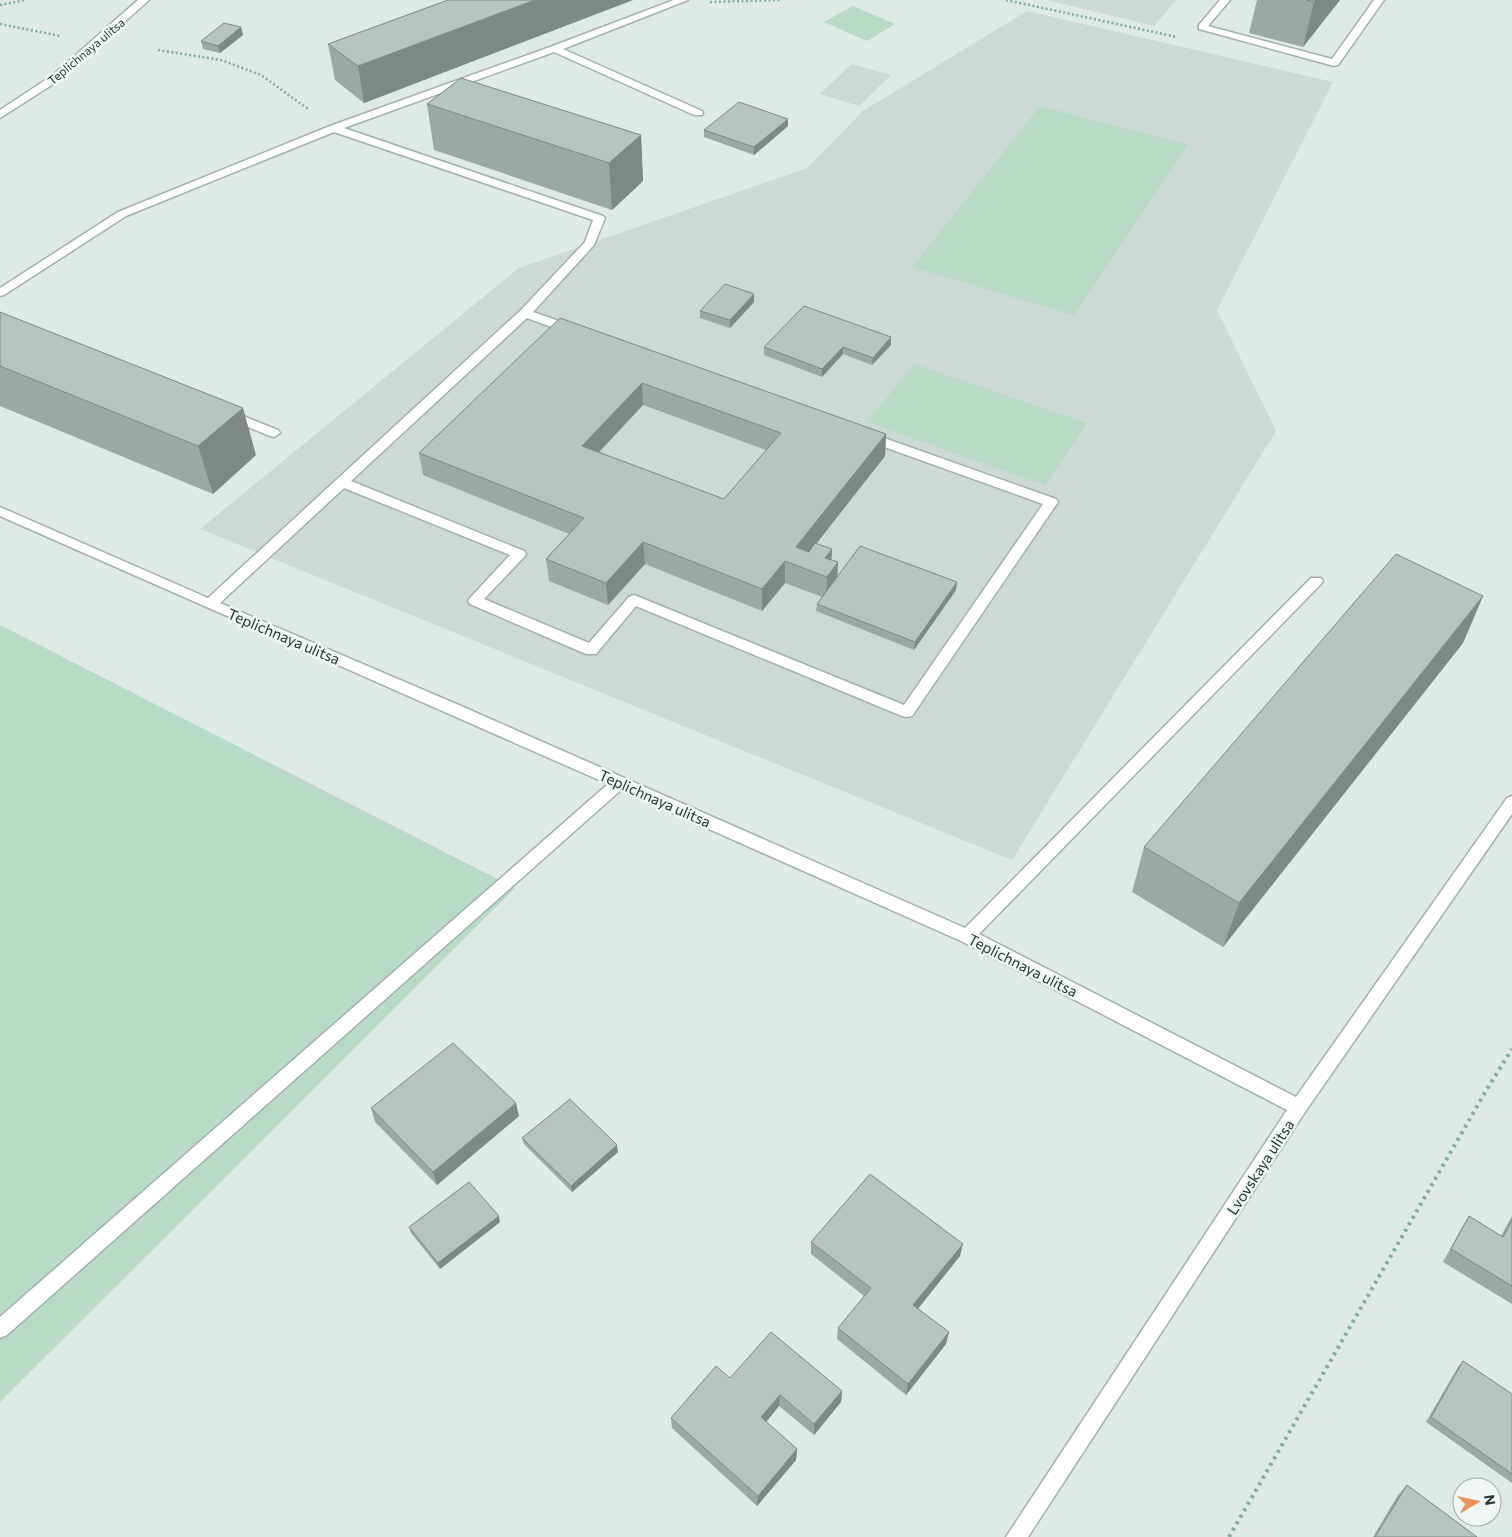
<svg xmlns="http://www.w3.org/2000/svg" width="1512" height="1537" viewBox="0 0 1512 1537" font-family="Commissioner,sans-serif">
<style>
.built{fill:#cdd9d5}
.green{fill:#b8dac6}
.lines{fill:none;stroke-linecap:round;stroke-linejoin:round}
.minor-casing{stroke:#a2b0ad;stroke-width:3}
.path-far1{stroke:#81aba4;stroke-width:2.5;stroke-dasharray:2 2.5;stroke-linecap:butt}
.path{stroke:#81aba4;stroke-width:4;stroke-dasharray:3 4.5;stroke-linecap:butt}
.minor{fill:#fff;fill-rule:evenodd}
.wall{fill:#9ba9a4;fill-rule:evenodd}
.shaded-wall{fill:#7e8986}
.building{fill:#b4c4bf;stroke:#7e8986;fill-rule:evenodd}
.labels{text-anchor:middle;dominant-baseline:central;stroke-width:5;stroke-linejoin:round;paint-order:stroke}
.far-street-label{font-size:12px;fill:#213835;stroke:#eff6f4}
.street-label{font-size:15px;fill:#213835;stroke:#eff6f4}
</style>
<rect width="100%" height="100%" fill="#dfe9e6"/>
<!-- built -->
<g class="built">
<path d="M1047,0H1176L1154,26Z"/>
<path d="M1027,11L1333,82L1217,310L1276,431L1012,860L200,529L519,268L807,168L863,111Z"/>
<path d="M852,64L891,75L859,106L820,94Z"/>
</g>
<!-- green -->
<g class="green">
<path d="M853,6L895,24L867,41L824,22Z"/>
<path d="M1040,106L1188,145L1074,315L912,267Z"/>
<path d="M914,364L1087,423L1045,485L867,422Z"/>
<path d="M0,625L515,888L0,1402Z"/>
</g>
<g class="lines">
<!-- minor casing -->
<g class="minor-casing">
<g id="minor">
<path d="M138,0H149L61,79L0,118V110L53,75Z"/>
<path d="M674,0H688L563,49L702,111L703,113L702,115H694L554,52L344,128L603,216L605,218L594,245L533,312L576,327L578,330L576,333H568L527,318L351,481L524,551L526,554L524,557L484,599L589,643L629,597L634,595L904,705L1043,504L862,439L860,436L862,433H870L1056,499L1058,502L1056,505L912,716L907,717L902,716L636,606L596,654H586L470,604L468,601L470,598L510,555L344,488L220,603L461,706L965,928L1311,578H1321L1323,581L1321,584L979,934L1296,1097L1507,798L1512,796V814L1305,1112L1028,1537H1006L1287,1110L961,941L621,790L7,1335L0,1338V1317L608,784L0,516V507L208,598L521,310L585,242L593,220L334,132L126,216L4,295L0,296V288L118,212L330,126L550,47Z"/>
<path d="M1220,0H1230L1208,26L1332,59L1374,0H1384L1338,65L1334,66L1199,29V25Z"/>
<path d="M228,410L278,430L280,433L274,437L270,436L224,417L222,414L224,411Z"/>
</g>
</g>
<!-- path-far1 -->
<g class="path-far1">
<path d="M1006,0L1177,37"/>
<path d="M710,2L782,0"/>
<path d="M0,5L25,0"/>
<path d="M0,24L60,36"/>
<path d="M158,50L221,60L261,75L308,109"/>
</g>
<!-- path -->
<path class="path" d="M1229,1537L1487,1089L1512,1049"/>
<!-- minor -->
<use href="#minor" class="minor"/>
</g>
<!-- wall -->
<g class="wall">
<path d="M448,0H633L364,103L335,80L328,44Z"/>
<path d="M1257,0H1340L1303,47L1249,33Z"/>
<path d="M241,27L243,35L220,53L203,49L201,41Z"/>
<path d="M427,104L641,135L643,181L612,210L434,150Z"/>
<path d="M788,126L754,155L704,137V130Z"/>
<path d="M754,302L730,328L700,318V311Z"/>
<path d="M0,312L256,455L213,494L0,406Z"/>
<path d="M560,318L886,434L885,456L816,543L832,549L831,560L838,562L837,576L956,590L914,650L816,611L817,604L822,597L785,583L762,611L645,564L608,605L549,581L546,559L569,534L423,475L419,453ZM643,405L766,450L724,499L599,452Z"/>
<path d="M891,345L872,365L843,354L822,377L764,355V347Z"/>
<path d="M1483,596L1463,643L1223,947L1132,892L1144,847Z"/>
<path d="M371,1108L519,1116L437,1185L375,1122Z"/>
<path d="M522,1138L618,1152L572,1192L524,1144Z"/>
<path d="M1469,1216L1501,1236L1512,1216V1304L1443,1262L1461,1229Z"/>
<path d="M500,1222L440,1269L411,1233L409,1227Z"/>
<path d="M811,1242L960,1256L918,1309L946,1344L906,1395L837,1339L838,1328L864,1296L811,1254Z"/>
<path d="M1463,1361L1512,1394V1483L1426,1422L1458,1367Z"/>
<path d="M730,1378L842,1391L841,1402L814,1435L779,1406L766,1422L797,1449L796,1460L757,1506L672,1428L671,1418Z"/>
<path d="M1407,1485L1477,1537H1373L1398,1495Z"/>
</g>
<!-- shaded-wall -->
<g class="shaded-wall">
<path d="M535,0H633L364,103L358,66Z"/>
<path d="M1316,0H1340L1303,47L1314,2Z"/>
<path d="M241,27L243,35L220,53L218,46Z"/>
<path d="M788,119V126L754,155V147Z"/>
<path d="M641,135L643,181L612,210L609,163Z"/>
<path d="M754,294V302L730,328V320Z"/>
<path d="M891,337V345L872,365L873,358Z"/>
<path d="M843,347V354L822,377V369Z"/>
<path d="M642,383L643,405L584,468L582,446Z"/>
<path d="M243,408L256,455L213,494L198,446Z"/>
<path d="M886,434L885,456L799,566L796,547Z"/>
<path d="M643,542L645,564L608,605L606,583Z"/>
<path d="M832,549L831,571L825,558Z"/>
<path d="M785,561V583L762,611V589Z"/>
<path d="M838,562L837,585L826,599L827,577Z"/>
<path d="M957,582L956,590L914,650L915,642Z"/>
<path d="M1483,596L1463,643L1223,947L1239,903Z"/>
<path d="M516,1103L519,1116L437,1185L433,1172Z"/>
<path d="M617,1145L618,1152L572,1192L571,1186Z"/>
<path d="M499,1216L500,1222L440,1269L438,1263Z"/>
<path d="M963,1244L960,1256L911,1317L913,1305Z"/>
<path d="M949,1332L946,1344L906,1395L908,1384Z"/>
<path d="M842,1391L841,1402L814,1435V1424Z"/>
<path d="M780,1395L779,1406L761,1428V1417Z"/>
<path d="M797,1449L796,1460L757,1506L758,1496Z"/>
</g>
<!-- building -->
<g class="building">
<path d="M448,0H535L358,66L328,44Z"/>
<path d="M1306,0H1316L1314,2Z"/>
<path d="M224,23L241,27L218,46L201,41Z"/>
<path d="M461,78L641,135L609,163L427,104Z"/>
<path d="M739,102L788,119L754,147L704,130Z"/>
<path d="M725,284L754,294L730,320L700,311Z"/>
<path d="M804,306L891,337L873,358L843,347L822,369L764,347Z"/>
<path d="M0,312L243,408L198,446L0,366Z"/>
<path d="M560,318L886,434L796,547L809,552L815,543L832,549L825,558L838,562L827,577L785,561L762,589L643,542L606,583L546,559L584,518L419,453ZM642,383L781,433L724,499L582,446Z"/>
<path d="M860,546L957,582L915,642L817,604Z"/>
<path d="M1396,554L1483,596L1239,903L1144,847Z"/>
<path d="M453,1043L516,1103L433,1172L371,1108Z"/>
<path d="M570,1099L617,1145L571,1186L522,1138Z"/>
<path d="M870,1174L963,1244L913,1305L949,1332L908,1384L838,1328L871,1288L811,1242Z"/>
<path d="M469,1182L499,1216L438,1263L409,1227Z"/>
<path d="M1469,1216L1503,1237L1512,1220V1286L1451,1249Z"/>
<path d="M771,1332L842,1391L814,1424L780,1395L761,1417L797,1449L758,1496L671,1418L716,1366L730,1378Z"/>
<path d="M1463,1361L1512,1394V1474L1431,1417Z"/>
<path d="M1407,1485L1477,1537H1375Z"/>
</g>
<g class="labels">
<!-- far-street labels -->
<g class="far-street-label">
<text transform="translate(86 51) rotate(-40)">Teplichnaya ulitsa</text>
</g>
<!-- street labels -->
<g class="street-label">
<text transform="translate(284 636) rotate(23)">Teplichnaya ulitsa</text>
<text transform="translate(655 798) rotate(24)">Teplichnaya ulitsa</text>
<text transform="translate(1023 965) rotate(27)">Teplichnaya ulitsa</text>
<text transform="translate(1260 1167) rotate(-57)">Lvovskaya ulitsa</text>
</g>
</g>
<!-- north arrow -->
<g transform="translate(1477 1502) rotate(81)"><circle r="24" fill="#eff6f4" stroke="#9daaa8"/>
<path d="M0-4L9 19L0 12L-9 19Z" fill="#ea925c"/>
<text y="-8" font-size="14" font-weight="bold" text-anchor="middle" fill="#213835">N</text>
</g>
</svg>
